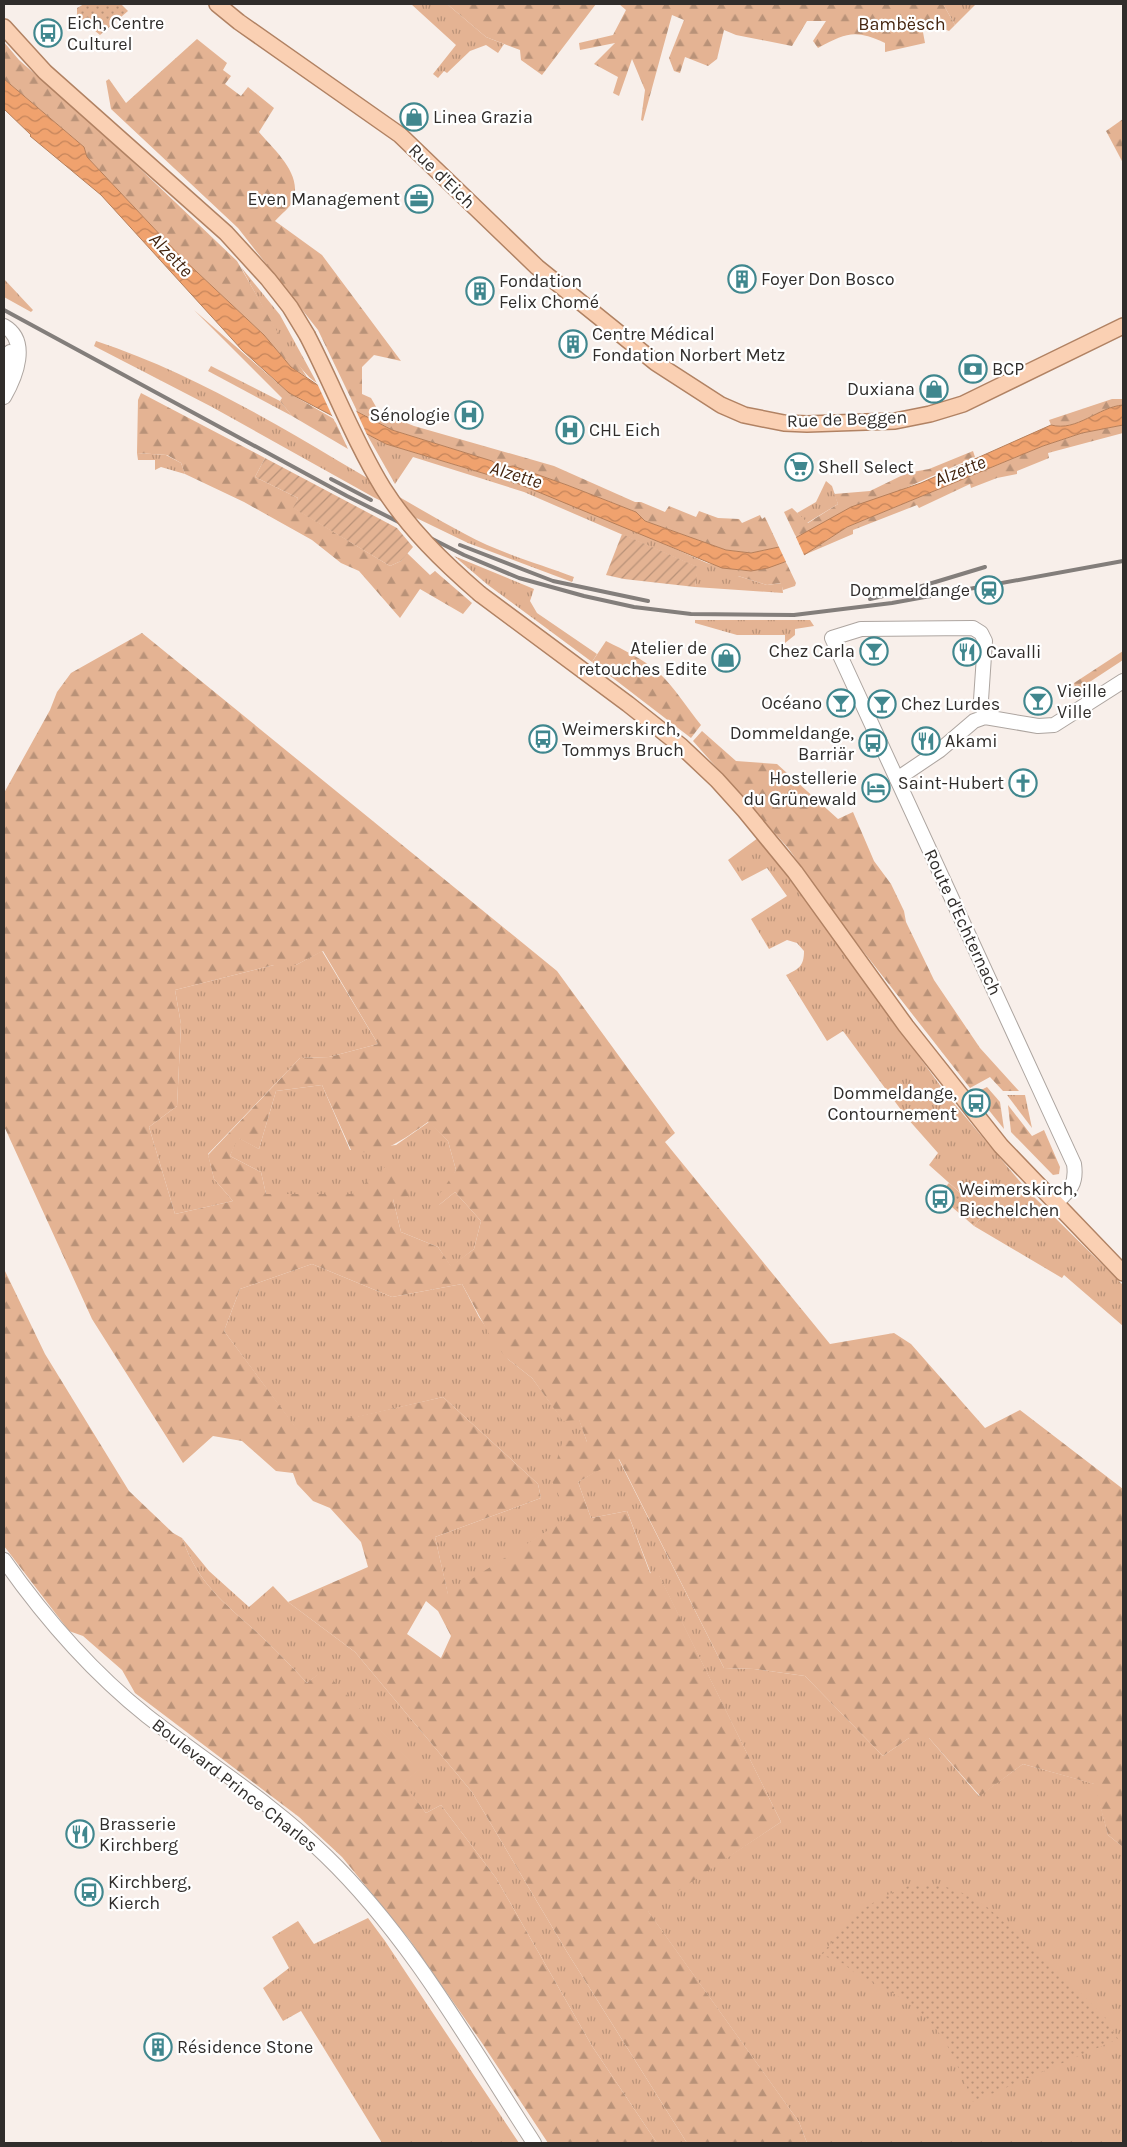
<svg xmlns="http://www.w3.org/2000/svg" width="1127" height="2147" viewBox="0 0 1127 2147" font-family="Karla,sans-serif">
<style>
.grass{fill:url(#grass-tufts)}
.forest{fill:url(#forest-firs);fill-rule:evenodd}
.park{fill:url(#park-dots)}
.garden{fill:url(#garden-furrows)}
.water{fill:url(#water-waves);stroke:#b67f5a}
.pier{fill:#f8efea}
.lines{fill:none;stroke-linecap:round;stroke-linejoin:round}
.secondary-casing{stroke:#ada5a0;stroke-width:16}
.primary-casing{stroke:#b18263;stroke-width:18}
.secondary{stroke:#fff;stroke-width:14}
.primary{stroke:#fad0b3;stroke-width:15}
.rail{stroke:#837e7b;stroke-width:4}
.primary-bridge-casing{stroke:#b18263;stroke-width:18;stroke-linecap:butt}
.primary-bridge{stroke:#fad0b3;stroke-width:15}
.labels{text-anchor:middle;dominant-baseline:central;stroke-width:4.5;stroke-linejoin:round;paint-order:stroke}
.poi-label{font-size:18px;fill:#302d2b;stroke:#fff;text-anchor:start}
.park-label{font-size:18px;fill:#45260f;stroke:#fff}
.street-label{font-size:18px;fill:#302d2b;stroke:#fff}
.water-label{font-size:19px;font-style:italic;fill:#43240e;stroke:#fff}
</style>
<defs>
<pattern id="grass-tufts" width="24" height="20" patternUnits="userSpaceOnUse" patternTransform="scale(1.25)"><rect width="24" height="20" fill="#e4b393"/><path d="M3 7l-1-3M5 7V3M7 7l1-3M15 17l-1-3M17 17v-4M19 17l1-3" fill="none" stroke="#b99278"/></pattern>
<pattern id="forest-firs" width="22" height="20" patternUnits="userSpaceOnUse" patternTransform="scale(1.25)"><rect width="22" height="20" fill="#e4b393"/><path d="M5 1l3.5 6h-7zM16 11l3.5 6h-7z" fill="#b99278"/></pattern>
<pattern id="park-dots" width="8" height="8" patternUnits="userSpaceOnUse" patternTransform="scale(1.25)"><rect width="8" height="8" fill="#e4b393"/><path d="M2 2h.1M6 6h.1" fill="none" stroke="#b99278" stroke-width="1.8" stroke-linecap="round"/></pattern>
<pattern id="garden-furrows" width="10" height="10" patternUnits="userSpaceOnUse" patternTransform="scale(1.25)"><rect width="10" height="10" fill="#e4b393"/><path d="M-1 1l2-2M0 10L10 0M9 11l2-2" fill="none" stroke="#b99278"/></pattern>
<pattern id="water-waves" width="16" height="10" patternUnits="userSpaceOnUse" patternTransform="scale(1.25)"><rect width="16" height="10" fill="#f0a26e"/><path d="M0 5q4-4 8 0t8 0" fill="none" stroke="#c3845b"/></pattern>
</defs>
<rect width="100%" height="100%" fill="#f8efea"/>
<!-- grass -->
<g class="grass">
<path d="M411,4H447L486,37L504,44L498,53L486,45L470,51L447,73L444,71L438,78L433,74L456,45Z"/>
<path d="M943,4H976L955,25Z"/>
<path d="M241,267L280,315L317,383C292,368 257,295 241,267Z"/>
<path d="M4,279L33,310L31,312L4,297Z"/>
<path d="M96,341C229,385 342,468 465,534C497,552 540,564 574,577L572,582L468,543L375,498L212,407L94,346Z"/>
<path d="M211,366L280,401L292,416L208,371Z"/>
<path d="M366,433L386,444L519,484L605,518L707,563L738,570V576L767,585L782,583L783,593L695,587L697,567L524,492L413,457L395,484Z"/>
<path d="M137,453L166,455L181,463L185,474L161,467L155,470V460H138Z"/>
<path d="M826,481L832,486L838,504L807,523L797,513L816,502Z"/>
<path d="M454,556L534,589L530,601L537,613L597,654L592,662L488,585Z"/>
<path d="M695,620H810L814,626L795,629V635L785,643V635H737L695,623Z"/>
<path d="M758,838L789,877L947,1095L1028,1191L1123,1285V1326L1064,1275L1062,1278L974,1226L984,1214L929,1165L938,1153L907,1118L843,1031L827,1041L786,975C799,969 804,966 804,951L797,943L787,940L769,949L751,919L787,896L767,868L742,881L728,860Z"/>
<path d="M322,951L378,1044L329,1057L300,1058L208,1154L214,1179L233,1201L175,1214L149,1127L177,1106L181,1024L175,990L274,965H296Z"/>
<path d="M322,1085L350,1150L396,1145L429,1122L448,1141L456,1170L439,1205L455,1192L481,1221L474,1249L451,1267L438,1247L401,1232L393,1199L352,1194H266L261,1172L230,1156L237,1137L259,1149L276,1091Z"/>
<path d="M1007,1095H1025L1032,1128Z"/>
<path d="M312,1264L392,1297L462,1284L479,1317L509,1360L532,1378L563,1420L579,1419L587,1442L570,1517L448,1595L435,1537L541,1498L538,1484L443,1397L298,1431L224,1331L240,1289Z"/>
<path d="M618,1458L724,1668L754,1669L805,1676L883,1756L909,1738H929L979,1796L1023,1764L1095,1784L1108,1835L1123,1847V2143H807L799,2122L647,1910L781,1822L659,1576L651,1574L627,1511L591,1518L578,1482Z"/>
<path d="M182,1538L209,1571L249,1607L273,1586L288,1602L355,1652L472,1792L567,1952L687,2143H657L592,2046L496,1878L441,1805L426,1813L402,1783L418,1770L323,1671L307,1683C293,1668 279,1653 264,1639C227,1604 200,1588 182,1538Z"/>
<path d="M368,1918L385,1941L519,2143H382L301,2011L283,2021L263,1988L289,1968L272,1937L298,1921L314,1944Z"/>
</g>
<!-- forest -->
<g class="forest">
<path d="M447,4H596L542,75L521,60L520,50L486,37Z"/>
<path d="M619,4H913C924,6 932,4 943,4L955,25L949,31L939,27H922L925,43L885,52V43C854,29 847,33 818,48L813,41L826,21H807L792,46L736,35L724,30L717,59L708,66L685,57L680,73L674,71L669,58L684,20L672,15L643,121L641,120L645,90L632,59L619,96L613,93L618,77L594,64L615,43L580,50L579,43L613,35L626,10Z"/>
<path d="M197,39L227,63L223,70L231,76L225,84L241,96L248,87L274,108L259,132C274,150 303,174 293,200C291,207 280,215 275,221L322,255L401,361L374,355L362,367V394L371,398L379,412L414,426L554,466L635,502H641L665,512L669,506L696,517L699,511L718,518L739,519L742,523L760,515L762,519L765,517L779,547L751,553L726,550L645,521L636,512L567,485L513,466L501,468L492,461L392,430L357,411L318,330L238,228L111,109L106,81L109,79L126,103Z"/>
<path d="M4,42L19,60L112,142L237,261L278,333L307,377L291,367L264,335L181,257L87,157L84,147L4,79Z"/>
<path d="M1123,119V163L1106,131Z"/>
<path d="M194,310L289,393L334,419L348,449L292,416L280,401L282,398Z"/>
<path d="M141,393L265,458L255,477L298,498L294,508L390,566L401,561L407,553L430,575L435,571L472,603L463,614L420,589L400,618L359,571L341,563L312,540L244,502L185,474L181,463L167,455L137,453L138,400Z"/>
<path d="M1112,399H1123V405C1098,407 1077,432 1051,425L1049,420Z"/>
<path d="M1123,425V433L1048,453L1049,458L1017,471V474L997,478L971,488L970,484L919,508L917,505L853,530V534L804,555L847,527L1043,446L1082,433Z"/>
<path d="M973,451L975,457L796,537L784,512L792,508L808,523L838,504L834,494L870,491L907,473L929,469Z"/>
<path d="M786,562L796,583L795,586L783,590L781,583L767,585L738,576V570L751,571Z"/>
<path d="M142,633L557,971L675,1133L665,1142L830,1344L894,1333L911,1344L985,1428L1020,1410L1123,1489V1847L1108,1835L1094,1784L1023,1764L980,1796L929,1738H909L883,1756L805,1676L754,1669L724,1668L619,1459L578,1482L591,1518L627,1511L650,1573L659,1575L781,1822L648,1911L799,2122L807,2143H687L567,1952L472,1792L355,1652L288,1602L368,1567L361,1542L330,1508L313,1501L297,1484L293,1473L276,1471L242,1441L213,1436L183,1463L92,1319L4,1126V793L50,710L57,692L71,673ZM323,951L378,1044L329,1057L300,1058L208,1155L214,1179L233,1201L175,1214L149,1127L177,1106L181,1024L175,990L274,965H296ZM322,1085L351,1150C380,1159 405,1138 428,1122L448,1141L456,1170L435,1201L439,1205L455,1192L481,1221L474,1249L451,1266L438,1247L401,1232L393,1199L409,1196L408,1177L389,1164L352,1194H266L261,1172L230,1156L238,1138L259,1149L276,1091ZM312,1264L392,1297L462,1284L495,1345L509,1360L532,1378L563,1421L579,1420L587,1442L563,1440L551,1479L569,1517L448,1594L435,1537L541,1498L538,1484L443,1397L298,1430L224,1331L240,1289ZM426,1601L438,1611L451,1636L441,1658L407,1634Z"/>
<path d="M606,641C624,650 643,659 659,673C675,688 687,708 701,725L691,738L592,662Z"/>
<path d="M1123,651V660L1082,687L1080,693L1076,695L1074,683Z"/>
<path d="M702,731L736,761L777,764L838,819L853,812L874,861L891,884L904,911L906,922L934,980L980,1048L1019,1091H1003L990,1077L970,1088L852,937L788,848L693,741Z"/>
<path d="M987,1087L1000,1102L1004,1129L975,1093Z"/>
<path d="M1008,1105L1032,1136L1044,1130L1060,1167L1059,1174L1053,1175L1011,1132Z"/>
<path d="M4,1269L45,1354L129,1491L173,1533L182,1538C200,1588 227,1604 264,1639C279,1653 293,1668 307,1683L323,1670L419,1770L403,1783L426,1813L441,1805L496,1878L592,2046L657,2143H548L482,2043L409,1939L342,1857L299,1817L135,1693L122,1670L83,1636L69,1631L4,1546Z"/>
</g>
<!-- park -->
<g class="park">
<path d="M84,4H121L128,11L100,35L77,16V8Z"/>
<path d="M949,1183L984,1214L974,1226L938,1195Z"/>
<path d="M911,1885H941L965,1894L987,1907L1019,1935L1089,2001L1107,2020L1118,2039L973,2102C943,2029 933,2011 860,1976C852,1972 846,1964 838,1961C832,1958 826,1957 820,1955C832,1944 841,1929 854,1917C871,1902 889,1893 911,1885Z"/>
</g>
<!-- garden -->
<g class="garden">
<path d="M265,458L397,528L413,547L401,561L390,566L293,508L298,498L255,477Z"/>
<path d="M622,534L698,567L695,587L624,579L606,575Z"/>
</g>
<!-- water -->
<path class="water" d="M4,79L84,147L87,157L181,257L264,335L291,367L356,411L392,430L492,461L501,468L513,466L567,485L636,512L645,521L726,550L751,553L779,547L851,507L921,483L1051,425C1077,432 1098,407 1123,405V425L1082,433L1043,446L847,527L804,555L768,568L751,571L722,568L519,484L386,444L289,393L242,350L101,195L30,136L31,135L4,109Z"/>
<!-- pier -->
<g class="pier">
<path d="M315,379L354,406L368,437L335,422Z"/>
<path d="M795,535L805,557L787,564L778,545Z"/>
</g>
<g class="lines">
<!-- secondary casing -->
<g class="secondary-casing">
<g id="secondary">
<path d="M4,326C30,341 16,376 4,397"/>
<path d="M4,373L10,352"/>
<path d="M985,717L981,700L985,641L981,633L973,628L861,629L832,638L1074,1164C1077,1184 1070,1190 1056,1203"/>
<path d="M897,779L940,750L974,721L985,717L1038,726L1054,725L1123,681"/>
<path d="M4,1560C44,1617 92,1672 147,1716C206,1762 272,1803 326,1856C411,1938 470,2045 534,2143"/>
</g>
</g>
<!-- primary casing -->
<g class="primary-casing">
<g id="primary">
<path d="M217,4L239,22L400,135L537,267L656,363L721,405L744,415L784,423L807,424L895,421L930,414L963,404L1123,326"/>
<path d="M4,27L45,72L226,233L268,279L290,307L307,335"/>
<path d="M480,594L628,704L681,746L717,780L745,811L795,872L906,1026L1001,1146L1123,1273"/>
</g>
</g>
<!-- secondary -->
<use href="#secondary" class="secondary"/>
<!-- primary -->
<use href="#primary" class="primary"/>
<!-- rail -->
<g class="rail">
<path d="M4,310L347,496L464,555L519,578L584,596L634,607L691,614L794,615L892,603L1123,561"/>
<path d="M331,479L371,500"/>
<path d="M460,545L553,581L648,601"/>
<path d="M870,599L909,590L985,567"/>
</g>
<!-- primary-bridge casing -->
<g class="primary-bridge-casing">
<path id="primary-bridge" d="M307,335C333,385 353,439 383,488C409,529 443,562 480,594"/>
</g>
<!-- primary-bridge -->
<use href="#primary-bridge" class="primary-bridge"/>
</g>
<!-- icons -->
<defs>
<g id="bus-ring" transform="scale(1.4375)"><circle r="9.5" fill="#fff" stroke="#40878e" stroke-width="1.5"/><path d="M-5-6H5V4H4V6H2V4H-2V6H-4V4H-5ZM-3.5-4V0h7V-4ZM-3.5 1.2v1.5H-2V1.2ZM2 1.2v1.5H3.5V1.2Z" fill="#40878e"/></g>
<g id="shop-ring" transform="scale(1.4375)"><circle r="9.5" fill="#fff" stroke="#40878e" stroke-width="1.5"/><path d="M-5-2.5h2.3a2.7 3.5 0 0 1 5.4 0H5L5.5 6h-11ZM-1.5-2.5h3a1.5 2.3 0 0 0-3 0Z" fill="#40878e"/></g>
<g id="office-ring" transform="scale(1.4375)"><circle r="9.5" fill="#fff" stroke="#40878e" stroke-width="1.5"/><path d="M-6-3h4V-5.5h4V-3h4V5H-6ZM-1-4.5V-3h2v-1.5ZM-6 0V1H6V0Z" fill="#40878e"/></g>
<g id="building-ring" transform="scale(1.4375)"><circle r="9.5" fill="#fff" stroke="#40878e" stroke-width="1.5"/><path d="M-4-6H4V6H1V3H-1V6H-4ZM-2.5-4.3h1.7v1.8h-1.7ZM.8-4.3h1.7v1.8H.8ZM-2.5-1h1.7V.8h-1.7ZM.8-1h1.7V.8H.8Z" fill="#40878e"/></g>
<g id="bank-ring" transform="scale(1.4375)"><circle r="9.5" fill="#fff" stroke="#40878e" stroke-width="1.5"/><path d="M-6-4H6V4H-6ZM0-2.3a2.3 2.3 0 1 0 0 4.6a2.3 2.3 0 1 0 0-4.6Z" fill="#40878e"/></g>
<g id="hospital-ring" transform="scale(1.4375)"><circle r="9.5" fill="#fff" stroke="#40878e" stroke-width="1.5"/><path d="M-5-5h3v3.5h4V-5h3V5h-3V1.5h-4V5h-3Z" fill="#40878e"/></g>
<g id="supermarket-ring" transform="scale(1.4375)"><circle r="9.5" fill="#fff" stroke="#40878e" stroke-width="1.5"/><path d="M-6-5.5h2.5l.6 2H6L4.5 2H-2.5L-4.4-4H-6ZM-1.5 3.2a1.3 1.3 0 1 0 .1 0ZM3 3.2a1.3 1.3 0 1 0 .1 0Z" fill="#40878e"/></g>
<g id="station-ring" transform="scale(1.4375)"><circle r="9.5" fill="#fff" stroke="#40878e" stroke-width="1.5"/><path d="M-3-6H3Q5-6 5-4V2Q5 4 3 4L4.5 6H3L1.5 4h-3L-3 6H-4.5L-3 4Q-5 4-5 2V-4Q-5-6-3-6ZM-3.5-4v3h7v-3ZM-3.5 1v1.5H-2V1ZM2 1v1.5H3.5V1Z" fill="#40878e"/></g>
<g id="bar-ring" transform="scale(1.4375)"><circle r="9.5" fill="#fff" stroke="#40878e" stroke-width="1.5"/><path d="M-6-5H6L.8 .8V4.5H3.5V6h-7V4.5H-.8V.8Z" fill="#40878e"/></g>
<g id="restaurant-ring" transform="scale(1.4375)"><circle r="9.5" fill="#fff" stroke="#40878e" stroke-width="1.5"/><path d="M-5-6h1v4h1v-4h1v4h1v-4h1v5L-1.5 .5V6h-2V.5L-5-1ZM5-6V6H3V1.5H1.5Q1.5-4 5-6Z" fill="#40878e"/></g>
<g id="church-ring" transform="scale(1.4375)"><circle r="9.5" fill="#fff" stroke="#40878e" stroke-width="1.5"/><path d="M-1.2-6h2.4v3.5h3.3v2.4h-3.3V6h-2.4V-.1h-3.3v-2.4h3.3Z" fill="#40878e"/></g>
<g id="hotel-ring" transform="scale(1.4375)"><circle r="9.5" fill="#fff" stroke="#40878e" stroke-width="1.5"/><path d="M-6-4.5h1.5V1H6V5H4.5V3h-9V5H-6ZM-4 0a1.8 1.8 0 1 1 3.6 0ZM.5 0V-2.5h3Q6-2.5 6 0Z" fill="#40878e"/></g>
</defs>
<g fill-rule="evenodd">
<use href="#bus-ring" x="48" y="33"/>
<use href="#shop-ring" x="414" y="117"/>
<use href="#office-ring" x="419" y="199"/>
<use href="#building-ring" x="742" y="279"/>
<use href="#building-ring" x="480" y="291"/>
<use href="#building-ring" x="573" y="344"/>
<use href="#bank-ring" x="973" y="369"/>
<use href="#shop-ring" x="934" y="389"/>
<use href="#hospital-ring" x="469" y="415"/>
<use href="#hospital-ring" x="570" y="430"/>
<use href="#supermarket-ring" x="799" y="467"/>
<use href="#station-ring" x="989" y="590"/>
<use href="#bar-ring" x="874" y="651"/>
<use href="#restaurant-ring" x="967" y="652"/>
<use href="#shop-ring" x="726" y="658"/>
<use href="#bar-ring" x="1038" y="701"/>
<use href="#bar-ring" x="841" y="703"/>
<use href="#bar-ring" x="882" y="704"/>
<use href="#bus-ring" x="543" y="739"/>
<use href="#restaurant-ring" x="926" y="741"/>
<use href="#bus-ring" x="873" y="743"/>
<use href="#church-ring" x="1023" y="783"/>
<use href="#hotel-ring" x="876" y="788"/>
<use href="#bus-ring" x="976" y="1103"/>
<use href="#bus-ring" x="940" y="1199"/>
<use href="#restaurant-ring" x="80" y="1834"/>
<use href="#bus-ring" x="89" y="1892"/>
<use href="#building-ring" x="158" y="2047"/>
</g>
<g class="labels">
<!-- poi labels -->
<g class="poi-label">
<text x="67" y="23">Eich, Centre<tspan x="67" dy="21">Culturel</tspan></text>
<text x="433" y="117">Linea Grazia</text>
<text x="400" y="199" text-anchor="end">Even Management</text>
<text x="761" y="279">Foyer Don Bosco</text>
<text x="499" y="281">Fondation<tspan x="499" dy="21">Felix Chomé</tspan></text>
<text x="592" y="334">Centre Médical<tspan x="592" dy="21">Fondation Norbert Metz</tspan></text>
<text x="992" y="369">BCP</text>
<text x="915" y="389" text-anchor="end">Duxiana</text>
<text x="450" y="415" text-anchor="end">Sénologie</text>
<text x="589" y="430">CHL Eich</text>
<text x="818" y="467">Shell Select</text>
<text x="970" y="590" text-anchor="end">Dommeldange</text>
<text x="707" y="648" text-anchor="end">Atelier de<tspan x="707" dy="21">retouches Edite</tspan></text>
<text x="855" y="651" text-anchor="end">Chez Carla</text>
<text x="986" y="652">Cavalli</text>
<text x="1057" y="691">Vieille<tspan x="1057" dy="21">Ville</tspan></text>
<text x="822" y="703" text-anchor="end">Océano</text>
<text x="901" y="704">Chez Lurdes</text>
<text x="562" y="729">Weimerskirch,<tspan x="562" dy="21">Tommys Bruch</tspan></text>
<text x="854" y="733" text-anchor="end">Dommeldange,<tspan x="854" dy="21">Barriär</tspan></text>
<text x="945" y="741">Akami</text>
<text x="857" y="778" text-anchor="end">Hostellerie<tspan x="857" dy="21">du Grünewald</tspan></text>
<text x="1004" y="783" text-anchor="end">Saint-Hubert</text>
<text x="957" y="1093" text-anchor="end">Dommeldange,<tspan x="957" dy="21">Contournement</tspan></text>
<text x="959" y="1189">Weimerskirch,<tspan x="959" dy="21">Biechelchen</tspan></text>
<text x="99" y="1824">Brasserie<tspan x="99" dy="21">Kirchberg</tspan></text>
<text x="108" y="1882">Kirchberg,<tspan x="108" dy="21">Kierch</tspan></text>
<text x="177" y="2047">Résidence Stone</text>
</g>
<!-- park labels -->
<g class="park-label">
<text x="902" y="24">Bambësch</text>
</g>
<!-- street labels -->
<g class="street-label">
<text transform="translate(442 176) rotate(44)">Rue d'Eich</text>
<text transform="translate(847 419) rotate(-2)">Rue de Beggen</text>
<text transform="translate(963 922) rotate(65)">Route d'Echternach</text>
<text transform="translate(235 1785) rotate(38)">Boulevard Prince Charles</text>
</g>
<!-- water labels -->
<g class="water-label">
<text transform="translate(171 255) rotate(46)">Alzette</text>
<text transform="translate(960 471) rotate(-22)">Alzette</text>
<text transform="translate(516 475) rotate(17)">Alzette</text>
</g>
</g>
<!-- border -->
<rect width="1127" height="2147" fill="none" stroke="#302d2b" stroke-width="10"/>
</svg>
